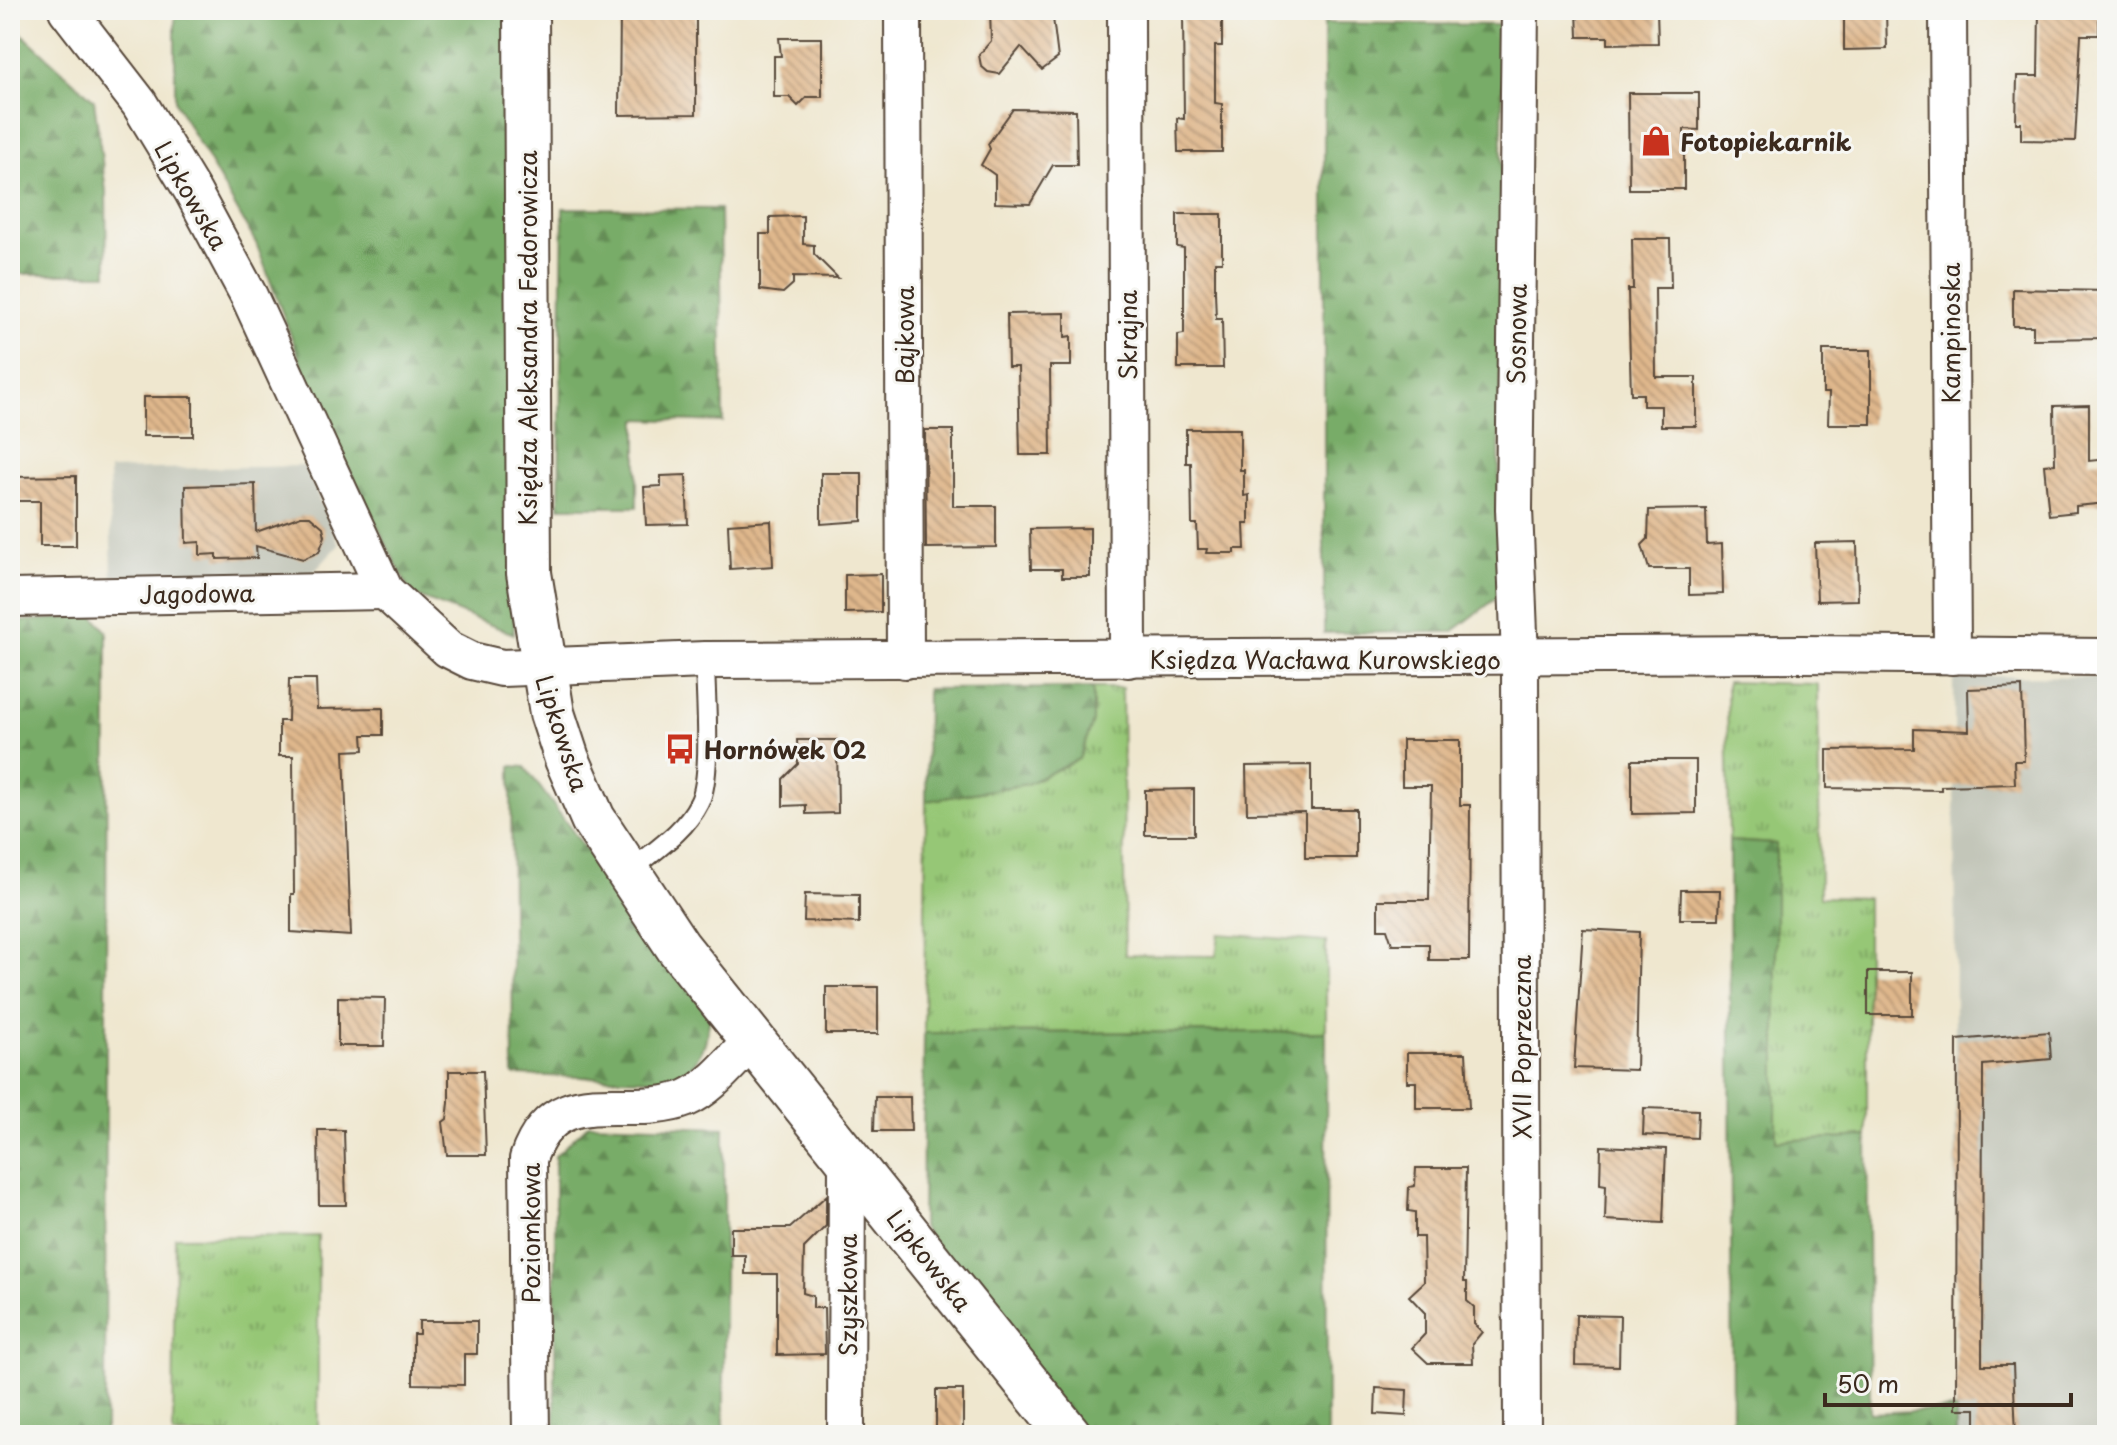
<svg xmlns="http://www.w3.org/2000/svg" width="2117" height="1445" viewBox="0 0 2117 1445" font-family="'Playpen Sans',sans-serif">
<style>
.industrial{fill:#c3c6b9}
.grass{fill:url(#grass-tufts);stroke:#68784a;stroke-width:2}
.forest{fill:url(#forest-firs);stroke:#5a6b42;stroke-width:2}
.building{fill:url(#building-back-hatch)}
.lines{fill:none;stroke-linecap:round;stroke-linejoin:round}
.service-casing{stroke:#564639;stroke-width:22}
.minor-casing{stroke:#564639;stroke-width:40}
.tertiary-casing{stroke:#564639;stroke-width:48}
.service{stroke:#fff;stroke-width:18}
.minor{stroke:#fff;stroke-width:36}
.tertiary{stroke:#fff;stroke-width:44}
.labels{text-anchor:middle;dominant-baseline:central;stroke-width:6;stroke-linejoin:round;paint-order:stroke}
.poi-label{font-size:24px;font-weight:bold;fill:#3b2a1e;stroke:#f6f6f2;text-anchor:start}
.street-label{font-size:24px;fill:#3b2a1e;stroke:#f6f6f2}
</style>
<defs>
<pattern id="grass-tufts" width="24" height="20" patternUnits="userSpaceOnUse" patternTransform="scale(2)"><rect width="24" height="20" fill="#96c776"/><path d="M3 7l-1-3M5 7V3M7 7l1-3M15 17l-1-3M17 17v-4M19 17l1-3" fill="none" stroke="#7ca260"/></pattern>
<pattern id="forest-firs" width="22" height="20" patternUnits="userSpaceOnUse" patternTransform="scale(2)"><rect width="22" height="20" fill="#78ac67"/><path d="M5 1l3.5 6h-7zM16 11l3.5 6h-7z" fill="#648c54"/></pattern>
<pattern id="building-back-hatch" width="6" height="6" patternUnits="userSpaceOnUse" patternTransform="scale(2)"><rect width="6" height="6" fill="#dfb78c"/><path d="M-1 5l2 2M0 0l6 6M5-1l2 2" fill="none" stroke="#b69572"/></pattern>
</defs>
<rect width="100%" height="100%" fill="#f6f6f2"/>
<filter id="ink" filterUnits="userSpaceOnUse"><feTurbulence type="fractalNoise" baseFrequency=".0125" numOctaves="2"/><feDisplacementMap in="SourceGraphic" scale="16" xChannelSelector="R" yChannelSelector="G"/><feConvolveMatrix kernelMatrix="1 2 1 2 8 2 1 2 1" color-interpolation-filters="sRGB"/></filter>
<filter id="wash" filterUnits="userSpaceOnUse"><feTurbulence type="fractalNoise" baseFrequency=".006" numOctaves="4" result="noise"/><feDisplacementMap in="SourceGraphic" scale="32" xChannelSelector="R" yChannelSelector="G"/><feGaussianBlur stdDeviation="1.8" result="paint"/><feColorMatrix in="noise" values="0 0 0 0 0 0 0 0 0 0 0 0 0 0 0 0 0 1.4 0 .05"/><feComposite in="paint" operator="in"/></filter>
<g filter="url(#wash)">
<rect width="100%" height="100%" fill="#efe7cf"/>
<!-- industrial -->
<g class="industrial">
<path d="M305,466L339,545L311,575L112,576L109,470Z"/>
<path d="M1954,676L2107,677V1435H1956Z"/>
</g>
<!-- grass -->
<g class="grass">
<path d="M1727,682L1818,684L1820,897L1867,898V1136L1776,1141V844L1729,841Z"/>
<path d="M1093,688H1122L1125,955L1216,956L1219,934L1326,942V1032L924,1033L926,801L1027,784L1093,722Z"/>
<path d="M318,1236V1435H173L175,1237Z"/>
</g>
<!-- forest -->
<g class="forest">
<path d="M175,10H511L514,634L411,594L316,402L256,243L175,102Z"/>
<path d="M10,23L94,100L106,191L107,274H10Z"/>
<path d="M1324,23L1503,25L1498,597L1452,632L1324,633Z"/>
<path d="M563,208L720,209L723,422L637,419V507H559Z"/>
<path d="M94,616L107,632L105,1435H10V622Z"/>
<path d="M1093,688V722L1079,759L1027,784L926,801L927,689Z"/>
<path d="M511,766L525,767L710,1017L705,1043L686,1080L513,1075Z"/>
<path d="M1729,841L1776,844V1141L1867,1136L1870,1413L1956,1409V1435H1732Z"/>
<path d="M1326,1032L1327,1435H1085L922,1227L924,1033Z"/>
<path d="M589,1124L724,1128V1435H555V1156Z"/>
</g>
<g id="blocks">
<!-- building -->
<g class="building">
<path d="M620,10H696V114L619,115Z"/>
<path d="M990,10H1052L1058,58L1042,70L1021,47L999,74L988,72L981,66L979,55L991,41Z"/>
<path d="M1183,10H1222V46H1215V103L1222,104V152H1178L1177,118L1184,119Z"/>
<path d="M1577,10H1657L1658,43L1608,44V37H1578Z"/>
<path d="M1844,10H1886L1887,49L1844,50Z"/>
<path d="M2039,10H2099V35H2081L2075,141L2021,140V123H2016L2017,76H2038Z"/>
<path d="M779,38H822V97H807L798,106L789,97H774V56H781Z"/>
<path d="M1628,93H1699V130L1684,129V189H1629Z"/>
<path d="M1013,109L1076,110L1077,165H1053L1030,204L995,203V175L981,165L990,149L988,144Z"/>
<path d="M1177,214H1222V262H1215V291L1216,319H1222L1223,368H1178V335L1184,334V248L1177,247Z"/>
<path d="M803,216V244L814,245V254L838,278L793,277V284L783,293L760,290V234H770V217Z"/>
<path d="M1632,239H1670L1671,288H1655L1656,377H1696V426H1661V406H1643V394H1631L1628,289H1633Z"/>
<path d="M2013,289L2107,291V338L2033,339V326H2013Z"/>
<path d="M1065,313V337L1071,336V366H1050L1051,455H1020L1018,367H1008L1007,314Z"/>
<path d="M1823,350H1871V424H1828L1829,393H1823Z"/>
<rect x="143" y="397" width="50" height="39"/>
<path d="M2089,405V461L2107,459V503L2076,506V512L2049,515L2044,465L2055,464L2054,406Z"/>
<path d="M1186,429H1240V470H1244V496L1249,495V524H1244L1245,549H1235V553H1206L1207,549H1198L1197,524H1192L1191,463H1186Z"/>
<path d="M925,430H953V506H996V547L926,548Z"/>
<path d="M821,473H862V521L821,524Z"/>
<path d="M686,475L688,524L646,525L644,487L661,486V476Z"/>
<path d="M76,476V546H40V501H10V477Z"/>
<path d="M255,484L256,532L301,516H310L323,527L325,536L319,552L303,559L256,546L257,558L217,559V554L200,555V542L186,543L185,486Z"/>
<path d="M1706,509L1707,545L1722,544L1723,594L1689,595V569H1649L1642,545L1648,539L1649,510Z"/>
<path d="M771,521L773,566L730,569L728,524Z"/>
<path d="M1090,528V577H1062V569H1031L1030,529Z"/>
<path d="M1857,542L1858,600L1817,601L1815,543Z"/>
<path d="M881,574V612L845,613V575Z"/>
<path d="M289,679H316L317,709L383,708V735H363L364,750L344,751L351,936L291,932V894H294L293,756H279V721H288Z"/>
<path d="M2022,687L2024,761H2014L2015,784L1941,786V790L1827,788V750L1914,749V729L1969,731L1968,689Z"/>
<path d="M797,740H837L838,813L806,814V805L783,806V779L798,764Z"/>
<path d="M1402,740H1460V805H1470L1469,960H1429V944H1392L1387,929H1378V900H1429L1431,786H1402Z"/>
<path d="M1632,760H1696V813L1632,814Z"/>
<path d="M1311,765V809H1356V858H1305V812L1247,813L1246,766Z"/>
<path d="M1194,789V835H1145V790Z"/>
<path d="M1681,890H1720L1719,919H1680Z"/>
<path d="M805,894L859,895V923L804,921Z"/>
<path d="M1583,929L1639,932L1636,1070L1574,1068Z"/>
<rect x="1868" y="972" width="44" height="43"/>
<rect x="826" y="987" width="52" height="47"/>
<path d="M338,997L385,998L384,1046H338Z"/>
<path d="M2049,1032L2051,1059L1983,1065L1982,1365H2013L2016,1435H1976V1409H1956L1957,1040Z"/>
<path d="M1407,1053H1466L1469,1108H1416V1082H1407Z"/>
<path d="M449,1071H483L486,1155H447L443,1122L447,1119L449,1103Z"/>
<path d="M875,1097H910L911,1131H874Z"/>
<path d="M1644,1108L1698,1110L1697,1138L1643,1135Z"/>
<path d="M318,1130H344L346,1205H319Z"/>
<path d="M1601,1146L1666,1149L1663,1223L1605,1220L1606,1185L1600,1184Z"/>
<path d="M1416,1168H1466L1464,1282H1467V1301L1474,1307V1324L1482,1332L1472,1344L1473,1363H1428L1412,1348L1425,1334V1313L1409,1296L1424,1282L1423,1237H1415V1212L1408,1211L1409,1187L1415,1186Z"/>
<path d="M826,1196V1226L804,1248L803,1293L813,1296V1308H824L825,1354L777,1355V1274H745V1255H731V1228H790Z"/>
<path d="M1576,1315L1620,1316L1619,1366L1575,1365Z"/>
<path d="M419,1321H477V1354H464V1385L413,1384V1334H419Z"/>
<path d="M1376,1388L1407,1390L1406,1416L1375,1414Z"/>
<rect x="936" y="1390" width="27" height="45"/>
</g>
</g>
</g>
<g filter="url(#ink)">
<use href="#blocks" fill-opacity="0" stroke="#564639" stroke-width="2"/>
<g class="lines">
<!-- service casing -->
<g class="service-casing">
<path id="service" d="M628,873C652,852 684,833 699,803C713,777 705,693 705,660"/>
</g>
<!-- minor casing -->
<g class="minor-casing">
<g id="minor">
<path d="M67,10L139,103L193,192L249,296L385,591L448,649L472,661L502,668L705,660L1801,654L2107,657"/>
<path d="M903,10L905,660"/>
<path d="M1126,10L1128,659"/>
<path d="M1520,10L1514,509L1520,658L1522,1435"/>
<path d="M1948,10L1952,656"/>
<path d="M10,598L385,591"/>
<path d="M531,1435L528,1159C556,1076 627,1122 687,1098C712,1087 732,1060 752,1041"/>
<path d="M846,1435L847,1155"/>
</g>
</g>
<!-- tertiary casing -->
<g class="tertiary-casing">
<path id="tertiary" d="M526,10L529,573L552,713L567,759L593,819L678,947L1069,1435"/>
</g>
<!-- service -->
<use href="#service" class="service"/>
<!-- minor -->
<use href="#minor" class="minor"/>
<!-- tertiary -->
<use href="#tertiary" class="tertiary"/>
</g>
</g>
<!-- icons -->
<defs>
<g id="shop-bare" transform="scale(2.4)"><path d="M-5-2.5h2.3a2.7 3.5 0 0 1 5.4 0H5L5.5 6h-11ZM-1.5-2.5h3a1.5 2.3 0 0 0-3 0Z" fill="#c8321e" stroke="#f6f6f2" stroke-width="2.5" paint-order="stroke"/></g>
<g id="bus-bare" transform="scale(2.4)"><path d="M-5-6H5V4H4V6H2V4H-2V6H-4V4H-5ZM-3.5-4V0h7V-4ZM-3.5 1.2v1.5H-2V1.2ZM2 1.2v1.5H3.5V1.2Z" fill="#c8321e" stroke="#f6f6f2" stroke-width="2.5" paint-order="stroke"/></g>
</defs>
<g fill-rule="evenodd">
<use href="#shop-bare" x="1656" y="141"/>
<use href="#bus-bare" x="680" y="749"/>
</g>
<g class="labels">
<!-- poi labels -->
<g class="poi-label">
<text x="1680" y="141">Fotopiekarnik</text>
<text x="704" y="749">Hornówek 02</text>
</g>
<!-- street labels -->
<g class="street-label">
<text transform="translate(192 195) rotate(60)">Lipkowska</text>
<text transform="translate(1950 333) rotate(-90)">Kampinoska</text>
<text transform="translate(1516 334) rotate(-89)">Sosnowa</text>
<text transform="translate(904 335) rotate(-90)">Bajkowa</text>
<text transform="translate(1127 335) rotate(-90)">Skrajna</text>
<text transform="translate(527 338) rotate(-90)">Księdza Aleksandra Fedorowicza</text>
<text transform="translate(197 593) rotate(-1)">Jagodowa</text>
<text x="1325" y="659">Księdza Wacława Kurowskiego</text>
<text transform="translate(563 733) rotate(72)">Lipkowska</text>
<text transform="translate(1521 1047) rotate(-90)">XVII Poprzeczna</text>
<text transform="translate(530 1233) rotate(-90)">Poziomkowa</text>
<text transform="translate(930 1260) rotate(52)">Lipkowska</text>
<text transform="translate(847 1295) rotate(-90)">Szyszkowa</text>
</g>
</g>
<!-- margin -->
<rect width="2117" height="1445" fill="none" stroke="#f6f6f2" stroke-width="40"/>
<!-- scale -->
<path d="M1825 1393v12h246v-12" fill="none" stroke="#3b2a1e" stroke-width="4"/>
<text x="1837" y="1393" font-size="24" fill="#3b2a1e" stroke="#f6f6f2" stroke-width="6" paint-order="stroke">50 m</text>
</svg>
